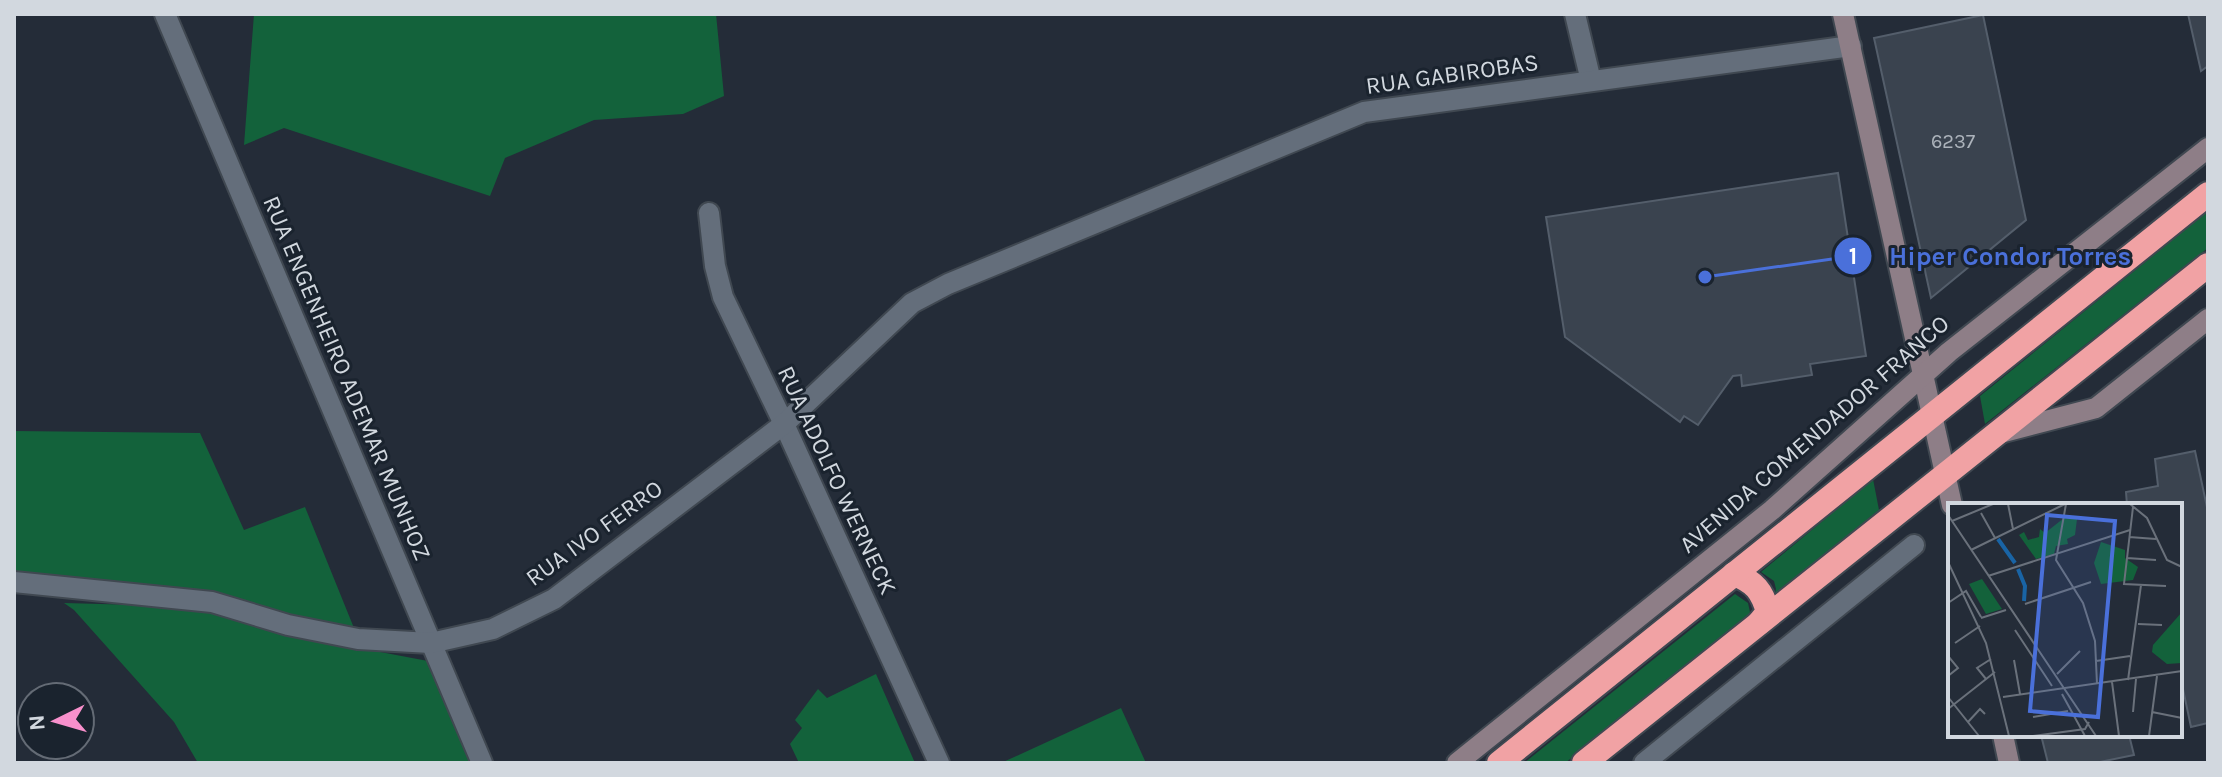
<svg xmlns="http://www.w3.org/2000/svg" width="2222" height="777" viewBox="0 0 2222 777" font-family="Karla,sans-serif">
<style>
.green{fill:#13623b}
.building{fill:#3a434f;stroke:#545e6b;stroke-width:2}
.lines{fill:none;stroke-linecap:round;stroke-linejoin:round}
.street-casing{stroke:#404851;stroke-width:24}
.secondary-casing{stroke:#404851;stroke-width:24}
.highway-casing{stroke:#404851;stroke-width:28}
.street{stroke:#646e7b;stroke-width:20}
.secondary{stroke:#8e7e87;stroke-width:20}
.highway{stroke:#f1a2a4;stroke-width:24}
.labels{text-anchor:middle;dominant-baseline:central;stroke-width:6;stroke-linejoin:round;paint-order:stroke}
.number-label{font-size:20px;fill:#acb3bb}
.street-label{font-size:24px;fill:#d2d8df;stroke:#1a232e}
.inset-river{fill:none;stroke:#1964a5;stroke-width:4}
.inset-road{fill:none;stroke:#6a717b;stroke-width:2}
.view{fill:#4a70da;fill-opacity:0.15;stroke:#4a70da;stroke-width:4}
.inset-edge{fill:none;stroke:#d2d8df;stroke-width:4}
.leader{fill:none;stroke:#4a70da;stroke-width:3}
.callout-dot{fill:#4a70da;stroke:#1a232e;stroke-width:3}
.mark-label{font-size:24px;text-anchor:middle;font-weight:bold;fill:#fff}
.callout-label{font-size:26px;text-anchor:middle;font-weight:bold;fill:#4a70da;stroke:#1a232e;stroke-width:6;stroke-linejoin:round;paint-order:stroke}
</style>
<rect width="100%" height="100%" fill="#242c38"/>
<!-- green -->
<g class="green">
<path d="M254,14H716L724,96L683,114L594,120L505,158L490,196L284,128L244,145Z"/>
<path d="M2208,211V248L1985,424L1980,396Z"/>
<path d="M14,431L200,433L244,530L305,507L356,633L14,579Z"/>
<path d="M1873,479L1879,510L1774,597L1776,589L1774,581L1761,572Z"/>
<path d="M1735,594L1748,603L1750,612L1748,620L1565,763H1524Z"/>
<path d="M64,603L211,607L359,648L428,661L470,763H198L174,722L74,610Z"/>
<path d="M876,674L915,763H799L790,744L802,728L795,720L818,689L827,698Z"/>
<path d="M1121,708L1146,763H1001Z"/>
</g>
<!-- building -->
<g class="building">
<path d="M2188,14H2208V66L2201,71Z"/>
<path d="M1983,15L2026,220L1931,298L1874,38Z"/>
<path d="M1838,173L1866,356L1810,364L1812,375L1742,386L1741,375L1733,376L1698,425L1684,416L1680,422L1565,337L1546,217Z"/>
<path d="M2195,451L2208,512V723L2191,727L2180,675V505H2127L2126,492L2158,486L2155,459Z"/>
<path d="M2041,735H2129L2134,755L2095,763H2048Z"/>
</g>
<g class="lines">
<!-- street casing -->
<g class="street-casing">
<g id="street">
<path d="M165,14L482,763"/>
<path d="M1575,14L1591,81"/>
<path d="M709,213L715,266L723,297L784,424L939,763"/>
<path d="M14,582L212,602L288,625L358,639L431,643L493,629L554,599L784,424L912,303L948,284L1364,112L1851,46"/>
<path d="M1644,763L1914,545"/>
</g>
</g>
<!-- secondary casing -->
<g class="secondary-casing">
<g id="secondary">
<path d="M1843,14L1952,505"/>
<path d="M2000,433L2096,408L2208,319"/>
<path d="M2003,735L2009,763"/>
<path d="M1457,763L1772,510L1949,352L2208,148"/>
</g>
</g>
<!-- highway casing -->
<g class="highway-casing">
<g id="highway">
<path d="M1734,574C1755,582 1762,591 1768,612L1759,623"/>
<path d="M1499,763L2208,194"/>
<path d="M1584,763L2208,265"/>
</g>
</g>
<!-- street -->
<use href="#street" class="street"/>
<!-- secondary -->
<use href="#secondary" class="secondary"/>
<!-- highway -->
<use href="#highway" class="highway"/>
</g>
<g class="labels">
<!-- number labels -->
<g class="number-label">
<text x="1953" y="141">6237</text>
</g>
<!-- street labels -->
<g class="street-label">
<text transform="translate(1452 74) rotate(-8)">RUA GABIROBAS</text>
<text transform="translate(347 378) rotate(67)">RUA ENGENHEIRO ADEMAR MUNHOZ</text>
<text transform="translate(1814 434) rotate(-41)">AVENIDA COMENDADOR FRANCO</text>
<text transform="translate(837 480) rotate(65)">RUA ADOLFO WERNECK</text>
<text transform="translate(594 533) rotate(-36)">RUA IVO FERRO</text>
</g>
</g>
<!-- overview -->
<g transform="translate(1948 503)">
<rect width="234" height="234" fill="#242c38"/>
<path d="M116,15L129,16L127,32L119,36L120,41L108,43L106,51L88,56L71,32L76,29L80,37L91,34L92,26L97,30ZM153,39L177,47V55L190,64L185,77L153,81L146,60ZM34,76L54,106L38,111L21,81ZM234,109V160L219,161L204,149L205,142Z" fill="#13623b"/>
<path class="inset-river" d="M50,36L67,60M70,66L77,83L76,98"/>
<path class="inset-road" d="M60,1L65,26M118,1L108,57L135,100L147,138L149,181M182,1L199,15L219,57L234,64M185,4L176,81L218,83M33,10L47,35M0,12L148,233M4,18L45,1M181,34L208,36M23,47L117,1M179,55L208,57M0,59L38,140L61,233M40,73L182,27M0,100L18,88L33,114M77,101L143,79M33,115L58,107M190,121L214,122M67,127L104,183M7,140L32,123M0,153L10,165L0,173M66,157L72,191M148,158L182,153M109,171L132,148M38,176L29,165L43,156M180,177L193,82M164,179L171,233M114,191L137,233M0,194L31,233M55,194L234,168M0,206L47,169M185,209L188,176M204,209L234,215M85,214L120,208M20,219L32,206L37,211M85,233L137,226L141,219M201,233L209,173"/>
<path class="view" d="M99,12L167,18L150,214L82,208Z"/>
<rect width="234" height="234" class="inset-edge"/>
</g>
<!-- callouts -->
<path class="leader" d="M1705 277L1853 256"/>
<g class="callout-dot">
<circle cx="1705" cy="277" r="8"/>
<circle cx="1853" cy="256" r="20"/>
</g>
<g class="mark-label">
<text x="1853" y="264">1</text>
</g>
<g class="callout-label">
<text x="2010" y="265">Hiper Condor Torres</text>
</g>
<!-- border -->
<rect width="2222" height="777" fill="none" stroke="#d2d8df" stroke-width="32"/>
<!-- north arrow -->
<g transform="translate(56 721) rotate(265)"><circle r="38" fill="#1a232e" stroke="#646b75" stroke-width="2"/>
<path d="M0-6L14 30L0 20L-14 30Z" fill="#f890cc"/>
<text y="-12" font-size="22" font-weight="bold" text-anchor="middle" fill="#d2d8df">N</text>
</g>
</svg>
